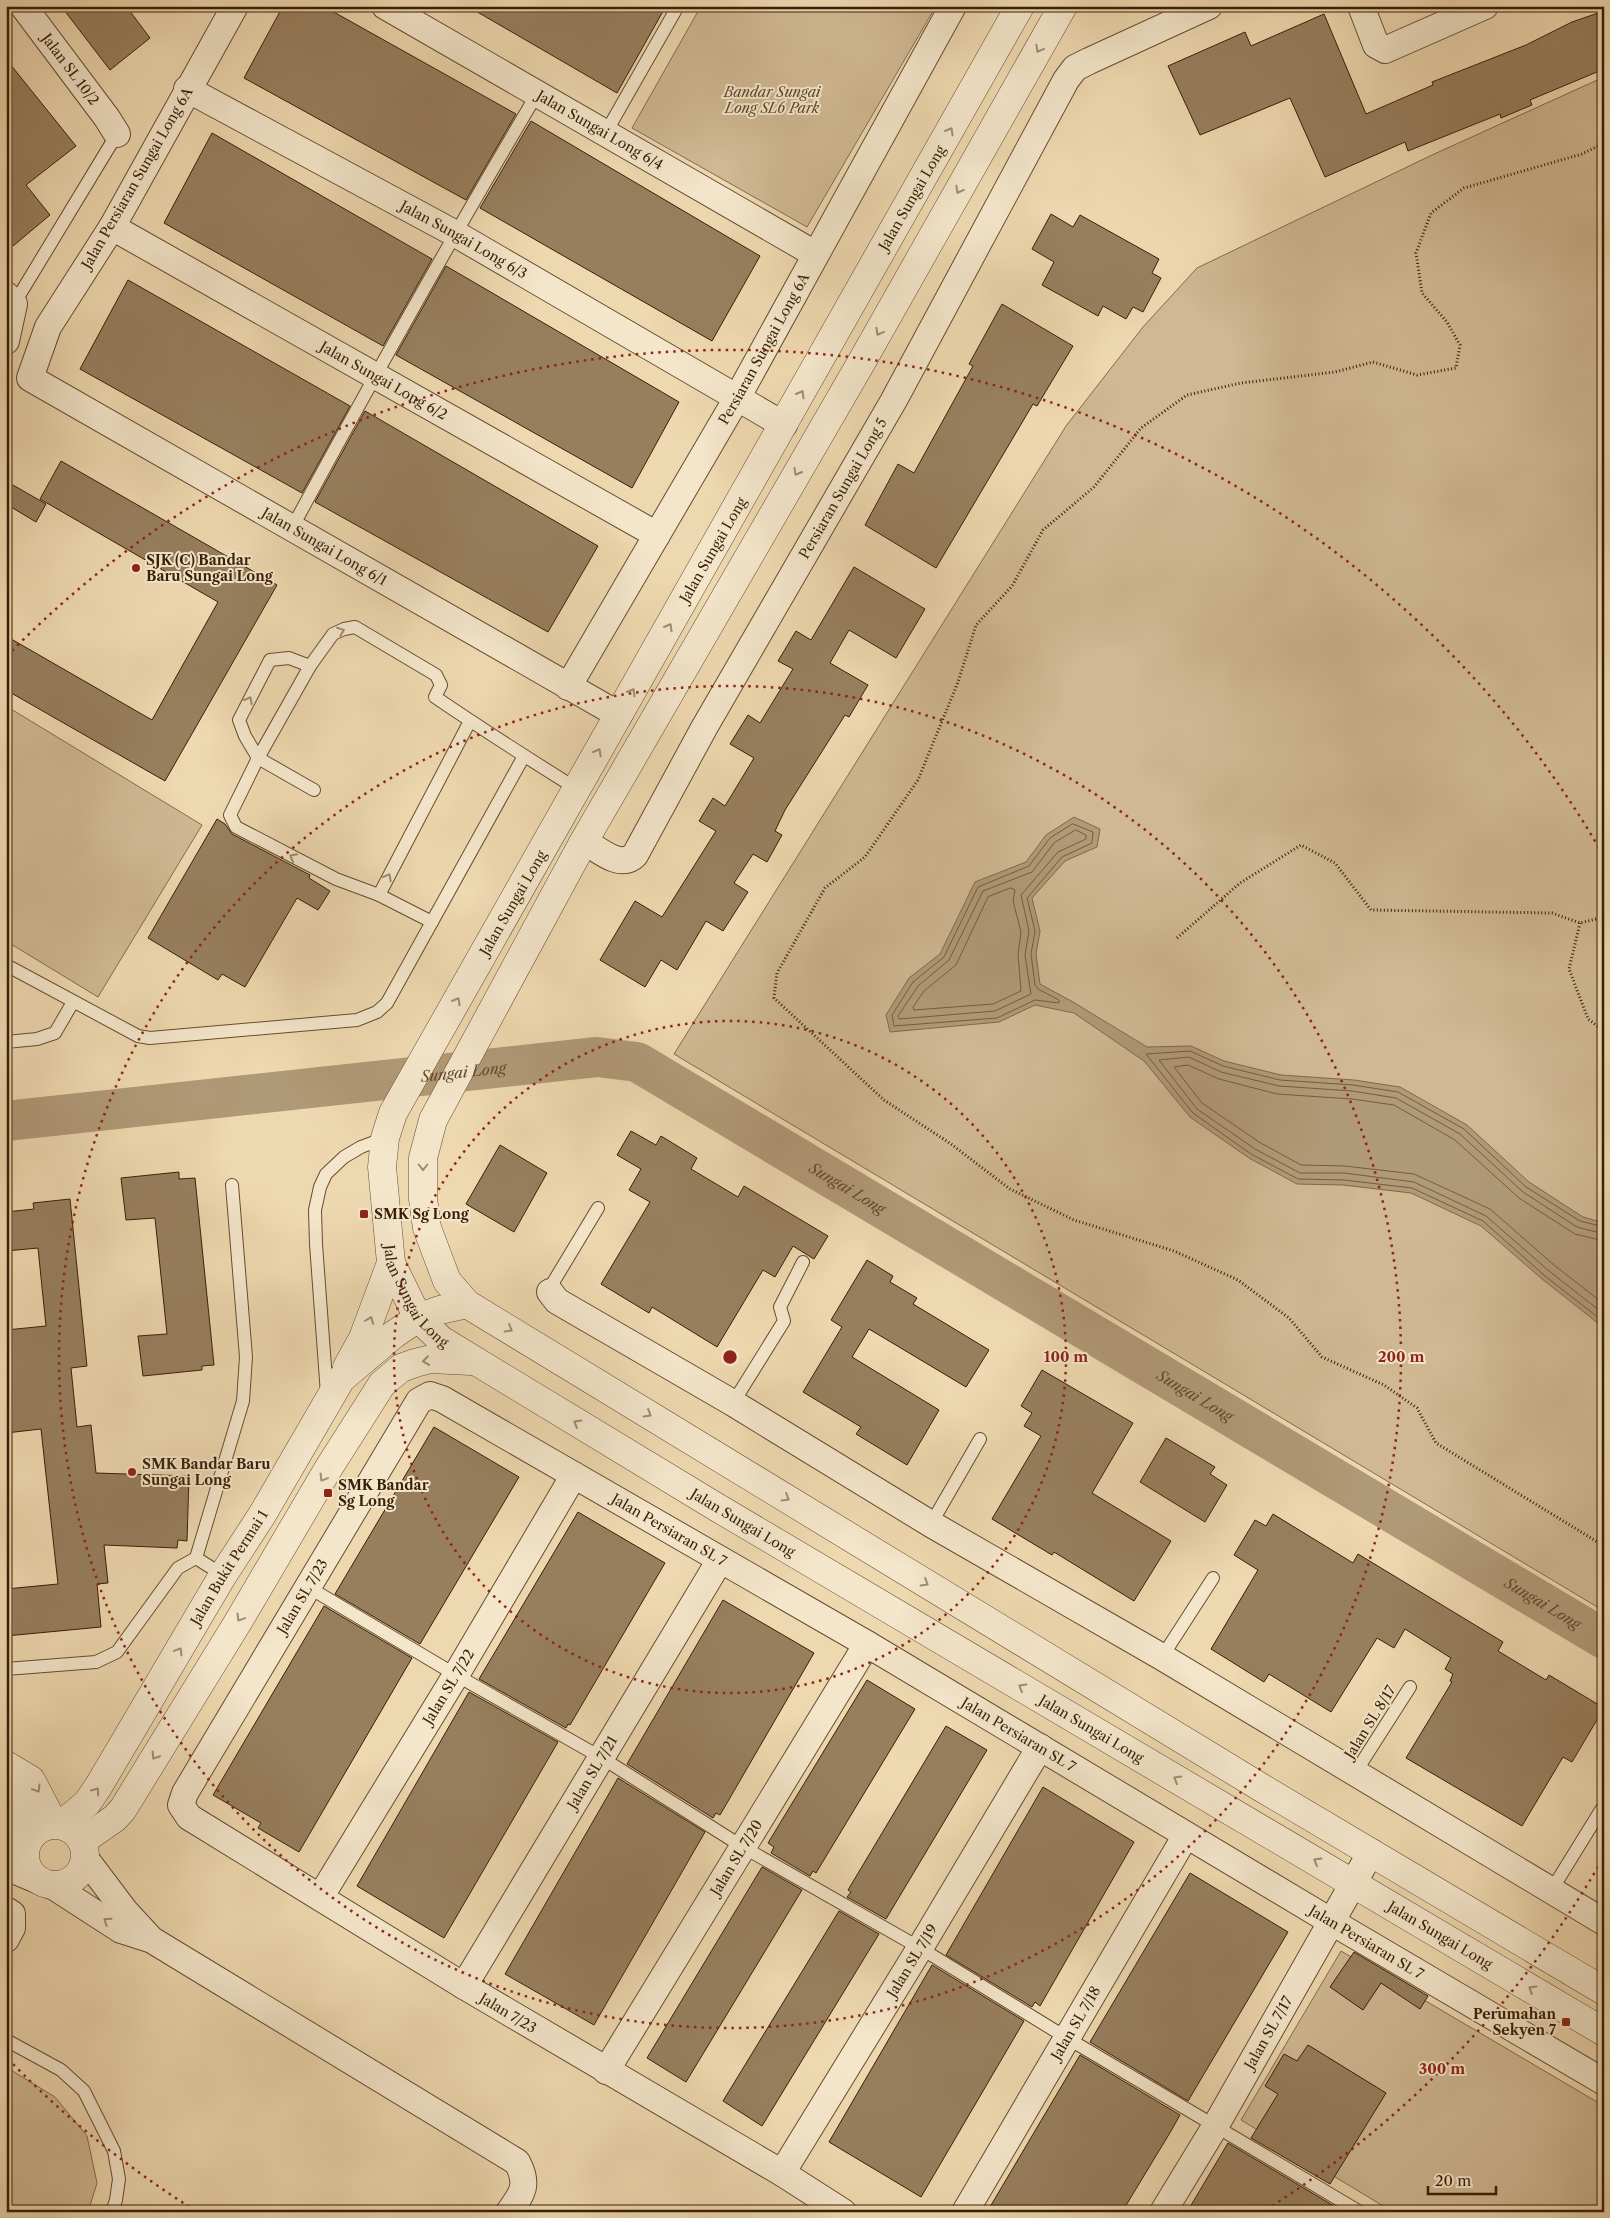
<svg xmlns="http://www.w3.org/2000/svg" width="1610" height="2218" viewBox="0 0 1610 2218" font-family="'Libre Caslon Text',serif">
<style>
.green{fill:#cfb892;stroke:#846b4c}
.water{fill:#b09976;stroke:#806849}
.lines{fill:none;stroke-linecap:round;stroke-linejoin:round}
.shore{stroke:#745c3e;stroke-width:1}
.river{stroke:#b09976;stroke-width:40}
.building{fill:#977f5e;stroke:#391e06}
.service-casing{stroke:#664c30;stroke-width:14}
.minor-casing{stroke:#664c30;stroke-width:28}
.tertiary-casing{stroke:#664c30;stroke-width:29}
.path{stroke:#391e06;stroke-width:3;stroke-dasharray:1 2.5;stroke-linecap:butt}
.service{stroke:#f4e6cb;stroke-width:12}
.minor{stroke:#f4e6cb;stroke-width:26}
.tertiary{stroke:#f4e6cb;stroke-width:28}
.oneway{stroke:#a08c72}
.ring{fill:none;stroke:#8f2418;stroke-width:2.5;stroke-dasharray:2.5 5}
.poi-dot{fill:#8f2418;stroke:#f4e6cb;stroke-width:2}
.labels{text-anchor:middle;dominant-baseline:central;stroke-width:4;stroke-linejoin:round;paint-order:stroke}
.street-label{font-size:14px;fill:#391e06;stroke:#f4e6cb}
.park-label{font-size:14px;font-style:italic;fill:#5e4429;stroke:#f4e6cb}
.poi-label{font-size:14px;font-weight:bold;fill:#391e06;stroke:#f4e6cb;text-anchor:start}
.water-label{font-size:15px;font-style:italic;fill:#63492d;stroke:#f4e6cb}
.centre{fill:#8f2418;stroke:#f4e6cb;stroke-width:2.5}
.ring-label{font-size:15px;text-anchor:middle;font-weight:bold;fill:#8f2418;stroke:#f4e6cb;stroke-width:4;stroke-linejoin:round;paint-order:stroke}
</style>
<rect width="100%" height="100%" fill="#eed8af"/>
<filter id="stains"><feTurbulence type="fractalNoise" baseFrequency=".004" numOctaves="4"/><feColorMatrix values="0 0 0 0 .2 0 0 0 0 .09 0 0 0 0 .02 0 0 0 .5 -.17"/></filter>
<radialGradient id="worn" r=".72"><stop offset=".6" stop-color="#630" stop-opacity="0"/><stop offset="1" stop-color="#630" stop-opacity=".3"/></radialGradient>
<!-- green -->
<g class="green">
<path d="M701,6H936L807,227L632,128Z"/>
<path d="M1604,77V1611L674,1054L1066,426L1143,327L1197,268L1432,155Z"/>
<path d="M6,706L202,825L98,997L6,941Z"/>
<path d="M1341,1951L1604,2106V2212H1393L1241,2120Z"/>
<path d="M6,2067L55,2097L87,2136L97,2183L88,2212H6Z"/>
</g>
<!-- water -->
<path class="water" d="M1074,817L1100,829L1097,847L1065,861L1032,898L1040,931L1036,954L1040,984L1073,1002L1147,1047L1191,1046L1224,1061L1281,1075L1354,1080L1400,1087L1467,1125L1529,1182L1583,1217L1604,1223V1328L1542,1279L1481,1226L1411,1193L1343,1185L1297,1184L1249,1158L1190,1117L1144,1061L1074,1013L1035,1005L999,1022L890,1032L886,1015L909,978L940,954L975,882L1026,862L1046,835Z"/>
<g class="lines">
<!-- shore -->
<g class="shore">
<path d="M1073,824L1093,832L1092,843L1062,857L1027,898L1035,931L1031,954L1035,985L1038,989L1059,1000V1003L1035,1000L997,1018L894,1026L892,1015L913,982L944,957L978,887L1029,866L1050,838Z"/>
<path d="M1076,830L1086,835V839L1058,852L1021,895L1029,931L1025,955L1031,994L995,1011L899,1019L898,1016L918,986L949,960L983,891L1032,872L1054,843Z"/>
<path d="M1011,888L1015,890L1013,901L1021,932L1018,954L1021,991L993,1004L914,1010L913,1007L924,991L956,965L988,897Z"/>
<path d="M1604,1227L1580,1221L1526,1187L1464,1129L1398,1092L1353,1085L1280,1080L1223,1066L1190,1051L1146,1054L1193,1113L1251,1154L1298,1179L1344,1180L1412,1188L1483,1221L1545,1276L1604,1322"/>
<path d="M1604,1234L1577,1227L1523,1192L1460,1134L1396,1098L1352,1091L1279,1086L1221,1072L1189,1057L1159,1060L1197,1109L1255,1149L1300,1173H1344L1414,1182L1486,1216L1549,1271L1604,1314"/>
<path d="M1604,1241L1575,1234L1519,1198L1455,1140L1394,1105L1352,1099L1277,1094L1219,1079L1188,1065L1174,1067L1202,1103L1259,1142L1301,1165L1345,1166L1414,1174L1490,1209L1554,1265L1604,1304"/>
</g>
<!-- river -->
<path class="river" id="s1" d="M6,1121L597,1057L637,1062L1604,1639"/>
</g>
<!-- building -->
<g class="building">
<path d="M61,6H126L150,38L110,70Z"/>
<path d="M283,6H323L516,114L466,200L244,78Z"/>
<path d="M467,6H666L617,93Z"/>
<path d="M1604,11V69L1530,100L1532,105L1501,118L1500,114L1408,151L1405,142L1325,177L1290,98L1200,135L1168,66L1245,32L1251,46L1324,14L1366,114L1433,85L1432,82L1526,45L1572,22Z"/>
<path d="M6,59L76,146L26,185L50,215L13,246L6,237Z"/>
<path d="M531,121L760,256L712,341L480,208Z"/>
<path d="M212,133L432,259L383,346L164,223Z"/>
<path d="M1051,214L1073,227L1080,215L1159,259L1152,273L1161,278L1143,312L1133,307L1126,319L1103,306L1098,316L1042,285L1054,262L1032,249Z"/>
<path d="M446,266L679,402L632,488L396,355Z"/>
<path d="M128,280L350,406L302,493L80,369Z"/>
<path d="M1002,304L1073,346L1037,406L1033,404L936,568L865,525L898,464L914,473L973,366L969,364Z"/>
<path d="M365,411L598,546L548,632L315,502Z"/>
<path d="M61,461L277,585L165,781L6,690V636L152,720L218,602L40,499Z"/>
<path d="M6,481L46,504L36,522L6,504Z"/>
<path d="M854,567L925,609L896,658L849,630L830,663L868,685L849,717L845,715L785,810L775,831L782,835L767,862L753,854L734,883L748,892L723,931L706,921L677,970L661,960L645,987L600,960L635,901L662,917L716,831L699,821L713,798L725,806L754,758L730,744L748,715L760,723L793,669L778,661L796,631L811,640Z"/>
<path d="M217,819L225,824L232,834L310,875L309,878L330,891L318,910L297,898L245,987L222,974L218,980L148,938Z"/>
<path d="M631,1131L656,1145L661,1136L697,1158L691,1169L738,1197L744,1186L828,1236L814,1259L793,1246L775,1277L763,1270L717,1347L652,1307L649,1313L601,1284L650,1202L629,1190L641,1169L617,1155Z"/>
<path d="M500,1145L547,1173L514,1232L466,1204Z"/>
<path d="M179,1172V1179L195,1178L214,1365L202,1366V1370L143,1376L138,1336L167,1334L155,1218L126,1220L121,1178Z"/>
<path d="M70,1199L87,1366L71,1368L77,1427L91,1425L96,1473L189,1476L187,1541L178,1540L177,1548L104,1545L108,1583L97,1584L101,1627L6,1636V1589L58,1584L41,1429L6,1433V1330L46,1326L38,1248L6,1251V1212L34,1209L33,1203Z"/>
<path d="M867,1260L893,1276L890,1282L917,1298L913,1304L989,1350L966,1387L869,1329L852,1357L939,1410L907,1465L856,1434L861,1427L803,1392L842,1327L831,1320Z"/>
<path d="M1042,1370L1133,1423L1092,1493L1171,1541L1134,1601L1054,1552L1052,1555L992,1519L1041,1436L1024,1426L1032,1413L1021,1406Z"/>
<path d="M434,1427L519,1477L420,1644L335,1594Z"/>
<path d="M1166,1438L1215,1467L1210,1474L1227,1485L1205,1522L1140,1482Z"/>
<path d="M578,1512L665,1563L570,1725L568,1724L566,1728L479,1679Z"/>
<path d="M1273,1514L1353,1563L1358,1554L1503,1642L1498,1651L1546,1680L1549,1675L1604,1708L1572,1762L1563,1757L1522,1826L1406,1758L1452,1682L1450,1681L1453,1674L1445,1669L1451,1658L1405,1629L1394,1648L1377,1638L1331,1712L1269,1674L1264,1682L1211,1649L1258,1570L1234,1555L1255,1520L1266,1526Z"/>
<path d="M723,1600L814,1653L720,1815L716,1813L713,1818L627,1764Z"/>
<path d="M324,1606L412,1658L299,1852L258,1828L261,1823L213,1795Z"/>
<path d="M867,1680L915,1709L816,1873L813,1871L810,1876L771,1853L774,1847L768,1843Z"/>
<path d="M469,1692L558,1742L444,1938L357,1886Z"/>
<path d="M946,1726L987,1750L886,1919L847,1897L851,1892L848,1890Z"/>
<path d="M618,1778L705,1832L594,2025L505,1974Z"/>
<path d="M1043,1787L1134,1842L1040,2006L1035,2002L1032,2007L946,1955Z"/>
<path d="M762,1867L802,1890L686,2082L647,2058Z"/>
<path d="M1190,1873L1288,1932L1188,2101L1090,2042Z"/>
<path d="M839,1911L879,1934L762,2126L723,2101Z"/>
<path d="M1354,1952L1428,1996L1420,2009L1381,1983L1363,2010L1330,1987Z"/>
<path d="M932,1965L1024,2021L921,2197L829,2142Z"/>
<path d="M1308,2045L1386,2093L1330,2184L1251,2138L1278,2094L1265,2086L1284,2054L1297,2061Z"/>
<path d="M1080,2055L1180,2115L1171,2131L1122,2212H987Z"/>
<path d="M1228,2143L1344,2212H1187Z"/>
</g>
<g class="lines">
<!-- service casing -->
<g class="service-casing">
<g id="service">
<path d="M605,134L678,6"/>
<path d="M14,304L117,134"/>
<path d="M292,528C371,382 452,237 537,94"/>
<path d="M310,666L289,658L270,660L239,720L245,736L258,758L314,790"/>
<path d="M470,721L379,895L336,879L236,827L230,815L258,758L310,666L333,634L344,629L355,627L436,675L441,685L435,697C482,729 529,759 577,789"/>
<path d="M379,895L432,922"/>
<path d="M6,965L138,1036L150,1038L357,1020L377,1012L387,1003L524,756"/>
<path d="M6,1042L37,1039L55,1033L73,1002"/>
<path d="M550,1292L554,1281L598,1208"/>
<path d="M327,1394L316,1244L315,1210L320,1187L326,1174L344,1157L361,1147L385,1138"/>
<path d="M733,1403L784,1321L780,1307L803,1262"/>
<path d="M931,1524L980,1439"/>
<path d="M196,1558L243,1401L246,1357L232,1185"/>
<path d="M308,1587L456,1675L602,1758L743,1847L920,1948L1067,2038L1360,2212"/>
<path d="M1162,1657L1213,1578"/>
<path d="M6,1669L96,1662L117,1652L178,1568L196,1558L223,1575"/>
<path d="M1355,1773L1410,1687"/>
<path d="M1551,1891L1601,1810"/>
<path d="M6,2040L61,2070L84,2091L114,2151L119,2179L116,2200L112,2212"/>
</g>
</g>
<!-- minor casing -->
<g class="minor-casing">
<g id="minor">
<path id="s2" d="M23,6L107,118L117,134"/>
<path id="s3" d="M235,6L112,227L48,327L30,378L619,715"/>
<path id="s4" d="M385,6L815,254"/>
<path d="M1361,6L1376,45L1385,50L1485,6"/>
<path id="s5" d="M187,89L454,233L784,425"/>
<path id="s6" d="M112,227L657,535"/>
<path d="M6,295L14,304L6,341"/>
<path id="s7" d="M568,687L737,398L953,6"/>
<path id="s8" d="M584,841C598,849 620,870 635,855L704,728L894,400L1066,80L1075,68L1089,61L1209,6"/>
<path d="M550,1292L557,1301L733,1403L931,1524L1162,1657L1604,1922"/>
<path d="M6,1856L25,1848"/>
<path d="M85,1858L125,1911L149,1937"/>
<path d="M6,1867L37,1880"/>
<path d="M53,1886L121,1930L152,1940L517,2162C529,2184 523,2193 509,2212"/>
<path id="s9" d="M321,1896L456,1675L574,1475"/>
<path d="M6,1910L12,1914V1928L6,1939"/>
<path id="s10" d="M464,1986L720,1560"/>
<path id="s11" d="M606,2071L867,1644"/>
<path id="s12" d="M782,2173L920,1948L1040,1747"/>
<path id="s13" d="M843,2212L782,2173L464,1986L189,1817L181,1805L185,1793L419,1401L430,1395L442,1399L867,1644L1332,1922L1604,2082"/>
<path id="s14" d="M965,2212L1186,1835"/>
<path id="s15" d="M1163,2212L1216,2125L1371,1852"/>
</g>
</g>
<!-- tertiary casing -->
<g class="tertiary-casing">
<g id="tertiary">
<path id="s16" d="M1020,6L393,1113L385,1138L382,1167L391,1263L418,1318L441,1340L718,1508L1604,2032"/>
<path d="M1063,6L861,363L584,841L433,1120L423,1158V1199L427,1228L447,1281L467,1304L1262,1788L1604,1991"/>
<path d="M347,1367L363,1338L391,1263"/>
<path d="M6,1765L31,1780L54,1824"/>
<path d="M6,1793C22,1804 32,1812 36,1831"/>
<path d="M6,1800C16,1814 15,1823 6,1837"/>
<circle cx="55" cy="1855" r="30"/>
<path id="s17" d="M61,1825L87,1803L98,1787L223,1575L262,1515L341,1379L393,1335L418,1318L440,1310L467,1304"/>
<path d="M82,1841L115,1818L123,1809L238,1622L328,1469L382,1384L401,1368L415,1363L431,1359L471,1361"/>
</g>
</g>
<!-- path -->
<g class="path">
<path d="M1604,143L1582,154L1464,188L1431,213L1416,253L1422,293L1447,322L1460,345L1456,368L1417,375L1373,362L1335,372L1241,383L1187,395L1141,428L1094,487L1043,530L1012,586L976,625L958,682L918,780L865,857L825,888L777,973L774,998L884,1100L951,1144L1010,1189L1074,1220L1174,1251L1238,1280L1289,1318L1322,1357L1384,1385L1417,1408L1436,1443L1604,1546"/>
<path d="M1580,923L1569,969L1588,1019L1604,1031"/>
<path d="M1177,938L1240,883L1301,845L1335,863L1371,910L1552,913L1580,923L1604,917"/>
</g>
<!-- service -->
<use href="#service" class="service"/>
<!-- minor -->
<use href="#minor" class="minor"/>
<!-- tertiary -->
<use href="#tertiary" class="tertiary"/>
</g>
<!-- one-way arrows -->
<defs><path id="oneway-chevron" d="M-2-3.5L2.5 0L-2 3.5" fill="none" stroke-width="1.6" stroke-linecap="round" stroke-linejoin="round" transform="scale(1.25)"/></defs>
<g class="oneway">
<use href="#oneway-chevron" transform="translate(1039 49) rotate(119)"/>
<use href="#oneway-chevron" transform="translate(950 131) rotate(-60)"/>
<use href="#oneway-chevron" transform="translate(959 190) rotate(119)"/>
<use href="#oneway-chevron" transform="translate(879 332) rotate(119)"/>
<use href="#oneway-chevron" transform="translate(801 394) rotate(-60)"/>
<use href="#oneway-chevron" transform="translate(797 472) rotate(120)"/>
<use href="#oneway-chevron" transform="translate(669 627) rotate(-60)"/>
<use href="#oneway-chevron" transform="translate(341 631) rotate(-21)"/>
<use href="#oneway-chevron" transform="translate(632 692) rotate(-60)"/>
<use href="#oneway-chevron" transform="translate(249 700) rotate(-62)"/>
<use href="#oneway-chevron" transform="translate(598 752) rotate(-61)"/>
<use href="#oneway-chevron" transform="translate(293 857) rotate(-152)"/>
<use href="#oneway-chevron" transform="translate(388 877) rotate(-62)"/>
<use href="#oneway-chevron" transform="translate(457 1001) rotate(-60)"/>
<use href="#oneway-chevron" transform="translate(423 1167) rotate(90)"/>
<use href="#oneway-chevron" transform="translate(370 1320) rotate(-69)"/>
<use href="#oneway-chevron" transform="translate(509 1329) rotate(31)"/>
<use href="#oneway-chevron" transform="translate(426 1361) rotate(172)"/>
<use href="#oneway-chevron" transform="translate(648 1414) rotate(31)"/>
<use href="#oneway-chevron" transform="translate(577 1423) rotate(-149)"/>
<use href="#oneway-chevron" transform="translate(323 1478) rotate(121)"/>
<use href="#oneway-chevron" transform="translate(786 1498) rotate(31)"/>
<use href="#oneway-chevron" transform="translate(925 1583) rotate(31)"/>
<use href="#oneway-chevron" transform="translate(240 1618) rotate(121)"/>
<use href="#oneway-chevron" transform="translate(179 1651) rotate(-59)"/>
<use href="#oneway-chevron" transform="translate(1022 1687) rotate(-149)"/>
<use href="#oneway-chevron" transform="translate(155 1756) rotate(122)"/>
<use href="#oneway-chevron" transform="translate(1177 1779) rotate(-149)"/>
<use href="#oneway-chevron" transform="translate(37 1789) rotate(59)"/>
<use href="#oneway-chevron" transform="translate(96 1791) rotate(-55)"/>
<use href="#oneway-chevron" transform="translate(1317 1861) rotate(-149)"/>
<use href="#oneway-chevron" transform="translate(107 1921) rotate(-146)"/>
<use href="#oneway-chevron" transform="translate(1532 1989) rotate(-149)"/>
</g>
<!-- distance rings -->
<g class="ring">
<circle cx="730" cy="1357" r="336"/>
<circle cx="730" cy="1357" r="671"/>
<path d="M1602 1860A1007 1007 0 0 1 1264 2211M196 2211A1007 1007 0 0 1 12 2063M12 651A1007 1007 0 0 1 1602 853"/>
</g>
<!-- markers -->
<g class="poi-dot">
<circle cx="136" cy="568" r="5"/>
<rect x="359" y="1209" width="10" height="10" rx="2.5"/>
<circle cx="132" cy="1472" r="5"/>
<rect x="323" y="1488" width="10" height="10" rx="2.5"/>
<rect x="1561" y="2017" width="10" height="10" rx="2.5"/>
</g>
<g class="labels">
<!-- street labels -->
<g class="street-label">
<text stroke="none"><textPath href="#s2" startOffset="79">Jalan SL 10/2</textPath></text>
<text stroke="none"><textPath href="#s4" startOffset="248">Jalan Sungai Long 6/4</textPath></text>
<text transform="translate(137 178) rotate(-60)">Jalan Persiaran Sungai Long 6A</text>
<text transform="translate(912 198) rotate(-60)">Jalan Sungai Long</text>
<text stroke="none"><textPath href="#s5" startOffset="315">Jalan Sungai Long 6/3</textPath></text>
<text stroke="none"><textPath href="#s7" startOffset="391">Persiaran Sungai Long 6A</textPath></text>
<text stroke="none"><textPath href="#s6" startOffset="312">Jalan Sungai Long 6/2</textPath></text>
<text stroke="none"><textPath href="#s8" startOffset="479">Persiaran Sungai Long 5</textPath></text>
<text stroke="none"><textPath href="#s3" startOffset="765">Jalan Sungai Long 6/1</textPath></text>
<text transform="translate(713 550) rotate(-60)">Jalan Sungai Long</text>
<text transform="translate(513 903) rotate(-60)">Jalan Sungai Long</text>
<text stroke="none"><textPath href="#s16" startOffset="1465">Jalan Sungai Long</textPath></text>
<text stroke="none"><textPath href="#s16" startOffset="1870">Jalan Sungai Long</textPath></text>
<text stroke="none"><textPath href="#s13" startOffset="1535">Jalan Persiaran SL 7</textPath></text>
<text stroke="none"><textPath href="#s17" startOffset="309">Jalan Bukit Permai 1</textPath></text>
<text stroke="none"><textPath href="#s13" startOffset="1020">Jalan SL 7/23</textPath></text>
<text stroke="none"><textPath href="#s9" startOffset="245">Jalan SL 7/22</textPath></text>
<text transform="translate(1370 1722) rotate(-58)">Jalan SL 8/17</text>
<text stroke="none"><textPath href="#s16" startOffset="2275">Jalan Sungai Long</textPath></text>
<text stroke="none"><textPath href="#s13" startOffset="1940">Jalan Persiaran SL 7</textPath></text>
<text stroke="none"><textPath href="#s10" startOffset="249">Jalan SL 7/21</textPath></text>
<text stroke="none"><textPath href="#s11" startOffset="250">Jalan SL 7/20</textPath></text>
<text stroke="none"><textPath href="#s16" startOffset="2680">Jalan Sungai Long</textPath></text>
<text stroke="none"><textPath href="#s13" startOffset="2345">Jalan Persiaran SL 7</textPath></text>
<text stroke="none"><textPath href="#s12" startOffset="249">Jalan SL 7/19</textPath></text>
<text transform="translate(508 2013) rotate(31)">Jalan 7/23</text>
<text stroke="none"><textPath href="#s14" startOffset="219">Jalan SL 7/18</textPath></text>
<text stroke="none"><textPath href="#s15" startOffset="208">Jalan SL 7/17</textPath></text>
</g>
<!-- park labels -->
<g class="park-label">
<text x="772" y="92">Bandar Sungai<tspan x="772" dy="16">Long SL6 Park</tspan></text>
</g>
<!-- poi labels -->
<g class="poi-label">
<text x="146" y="560">SJK (C) Bandar<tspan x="146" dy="16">Baru Sungai Long</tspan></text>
<text x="374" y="1214">SMK Sg Long</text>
<text x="142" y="1464">SMK Bandar Baru<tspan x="142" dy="16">Sungai Long</tspan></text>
<text x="338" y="1485">SMK Bandar<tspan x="338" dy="16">Sg Long</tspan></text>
<text x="1556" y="2014" text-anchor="end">Perumahan<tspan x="1556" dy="16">Sekyen 7</tspan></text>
</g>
<!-- water labels -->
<g class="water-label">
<text stroke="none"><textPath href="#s1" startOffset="460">Sungai Long</textPath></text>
<text stroke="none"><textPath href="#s1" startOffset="880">Sungai Long</textPath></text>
<text stroke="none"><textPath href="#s1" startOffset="1285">Sungai Long</textPath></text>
<text stroke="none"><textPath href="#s1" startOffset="1690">Sungai Long</textPath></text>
</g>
</g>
<circle cx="730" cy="1357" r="8" class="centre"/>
<g class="ring-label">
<text x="1066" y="1362">100 m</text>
<text x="1401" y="1362">200 m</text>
<text x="1442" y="2074">300 m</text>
</g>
<!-- margin -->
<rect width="1610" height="2218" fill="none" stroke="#eed8af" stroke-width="25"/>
<rect x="8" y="8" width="1595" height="2203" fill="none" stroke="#391e06" stroke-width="2.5"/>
<rect x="12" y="12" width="1585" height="2193" fill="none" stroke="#391e06"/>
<!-- scale -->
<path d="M1428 2186v8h68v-8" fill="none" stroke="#391e06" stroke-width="2.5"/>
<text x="1435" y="2186" font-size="15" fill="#391e06" stroke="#f4e6cb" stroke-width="4" paint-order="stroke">20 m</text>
<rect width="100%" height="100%" filter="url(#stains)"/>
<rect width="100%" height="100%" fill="url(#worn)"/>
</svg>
